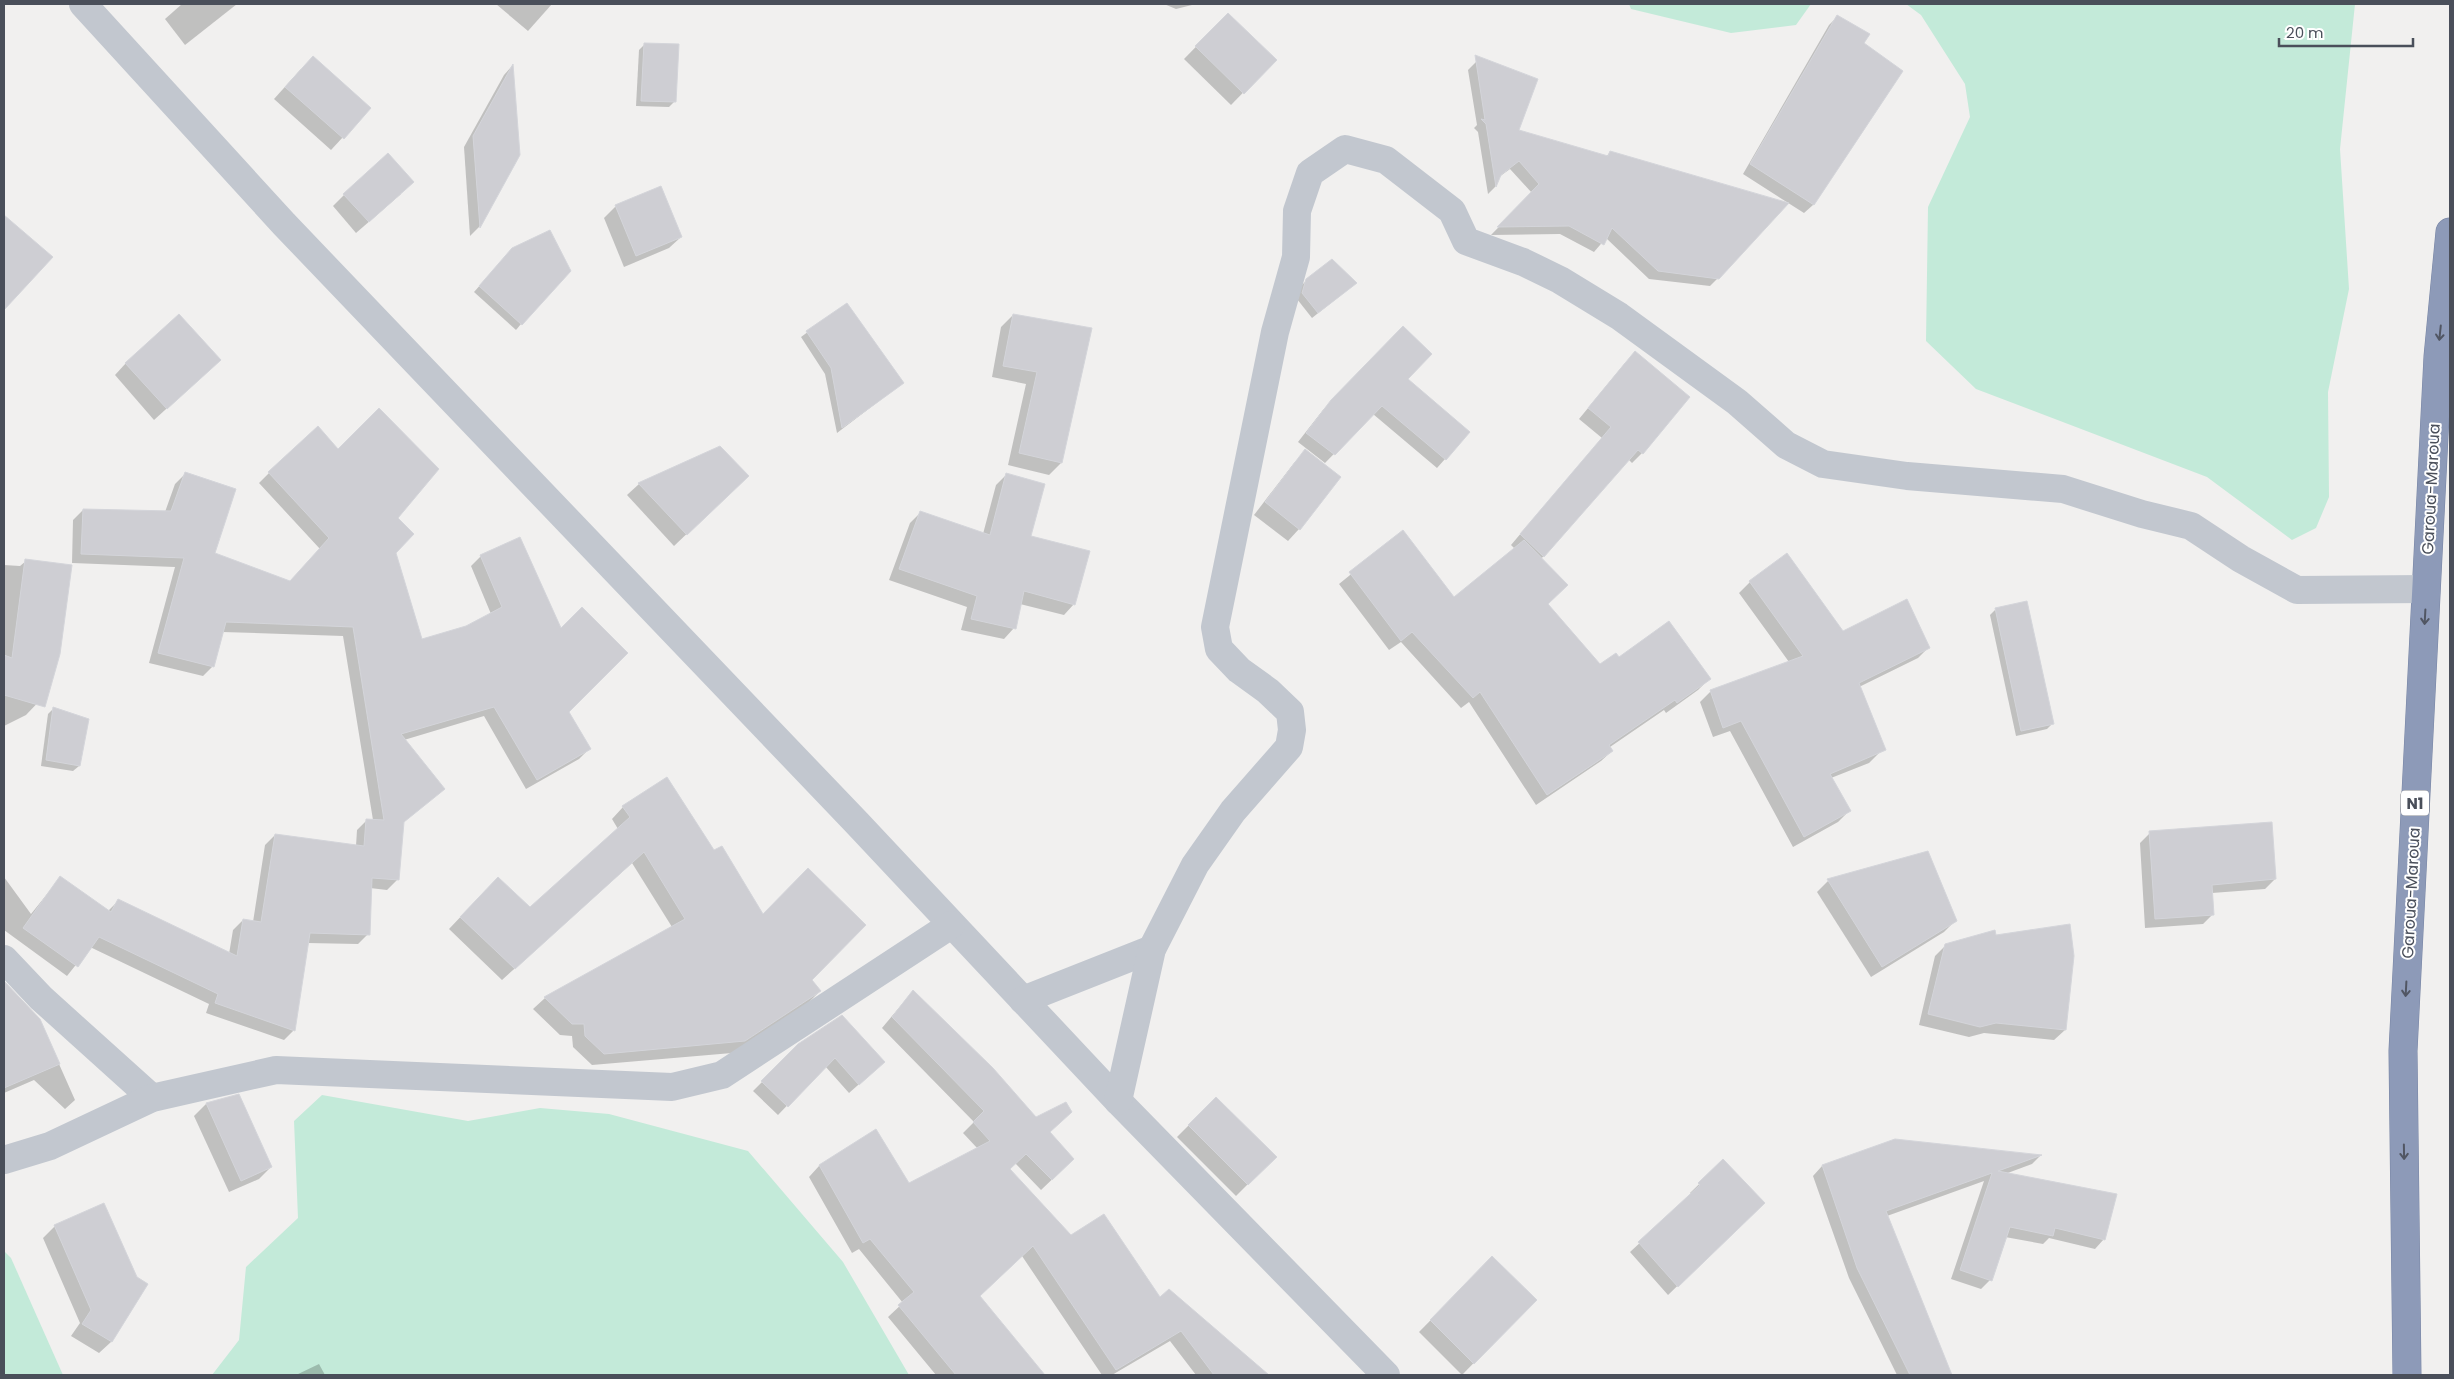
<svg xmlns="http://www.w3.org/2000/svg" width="2454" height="1379" viewBox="0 0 2454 1379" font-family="Poppins,sans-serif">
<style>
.green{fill:#c3ead9}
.shadow{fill:#0003}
.building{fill:#ceced3;stroke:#d4d5da}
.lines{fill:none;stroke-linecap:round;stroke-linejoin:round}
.highway-casing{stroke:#7885a4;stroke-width:29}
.street{stroke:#c2c7cf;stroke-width:28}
.highway{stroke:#8d9ab8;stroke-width:28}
.oneway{stroke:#515663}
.labels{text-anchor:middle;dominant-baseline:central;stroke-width:4;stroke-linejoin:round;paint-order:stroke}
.shield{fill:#fff;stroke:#80848c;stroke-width:1}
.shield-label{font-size:15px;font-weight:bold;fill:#4a4f5a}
.street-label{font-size:16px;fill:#4a4f5a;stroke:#fff}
</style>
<rect width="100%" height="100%" fill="#f1f0ef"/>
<!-- green -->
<g class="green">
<path d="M1629,4H1811L1796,25L1731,33L1631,9Z"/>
<path d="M1906,4H2355L2340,149L2349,289L2328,392L2329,497L2316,528L2292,540L2207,477L1976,389L1926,341L1928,207L1970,117L1965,84L1921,15Z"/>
<path d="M322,1095L468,1121L540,1108L609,1114L748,1151L843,1262L909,1375H212L239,1340L246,1267L298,1218L294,1121Z"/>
<path d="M4,1251L11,1258L63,1375H4Z"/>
</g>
<!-- shadow -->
<g class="shadow">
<path d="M182,4H237L185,45L165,19Z"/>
<path d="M496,4H552L528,31Z"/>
<path d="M1164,4H1196L1176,9Z"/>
<path d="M1228,14L1275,60L1231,105L1184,59Z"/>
<path d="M1837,17L1862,44L1901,72L1813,205L1804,213L1743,174L1829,25Z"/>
<path d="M645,44L675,101L669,107L636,106L639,50Z"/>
<path d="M1476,62L1533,89L1517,131L1606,157L1610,152L1718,278L1710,286L1649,279L1606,238L1594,252L1560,234L1491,235L1532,193L1510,169L1499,177L1495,187L1488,194L1478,132L1474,128L1477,125L1468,70Z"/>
<path d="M512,66L519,155L479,227L470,236L464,147L504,75Z"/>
<path d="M301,69L369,109L331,150L274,99Z"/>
<path d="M401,194L356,233L333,206L344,195Z"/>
<path d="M616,206L681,237L669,248L624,267L604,218Z"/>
<path d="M4,217L51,257L4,308Z"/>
<path d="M506,256L521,324L516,330L474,292Z"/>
<path d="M1307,280L1356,283L1312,318L1297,299L1301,286Z"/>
<path d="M846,304L896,388L837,433L825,374L801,337Z"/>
<path d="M1013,315L1090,329L1061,463L1049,475L1008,465L1026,384L992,377L1001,327Z"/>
<path d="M1403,327L1406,379L1445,459L1437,468L1373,414L1325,463L1298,442L1323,410Z"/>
<path d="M220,360L154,420L115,375L126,363Z"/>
<path d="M1625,363L1642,453L1632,463L1628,459L1541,559L1546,604L1600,666L1619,659L1709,679L1698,690L1666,713L1664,710L1610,747L1612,751L1601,761L1536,805L1469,702L1461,708L1401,642L1389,650L1339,584L1403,532L1453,599L1515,549L1511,545L1602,438L1579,419Z"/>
<path d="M720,447L735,488L674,546L627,495L639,484Z"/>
<path d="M1305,451L1299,529L1288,541L1254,515L1294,463Z"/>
<path d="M269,473L396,518L394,553L421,641L467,627L491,614L471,566L481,556L589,749L579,759L526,789L484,716L404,740L443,789L402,823L397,880L387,890L370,888L368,934L358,944L307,943L294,1030L284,1040L206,1013L209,1004L90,947L67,976L4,930V877L31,914L60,878L108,911L118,901L229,954L233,930L243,920L253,922L265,845L275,835L356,846L357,830L367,820H373L343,636L222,632L213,666L203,676L149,663L175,567L72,563L73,520L83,510L165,512L175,484L185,474L213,553L290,582L320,549L259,483Z"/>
<path d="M1007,474L1029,537L1074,604L1064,615L1020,604L1014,628L1004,639L961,630L967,607L889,580L910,523L921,512L983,534L996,485Z"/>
<path d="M26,561L48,692L26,715L4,726V565L20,566Z"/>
<path d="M1750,582L1843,632L1929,647L1918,658L1859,687L1880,752L1869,763L1831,778L1849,811L1838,822L1793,847L1730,731L1713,737L1700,702L1711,691L1789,662L1739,593Z"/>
<path d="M1996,609L2053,723L2047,729L2016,736L1990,615Z"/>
<path d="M53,709L79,766L73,771L41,766L48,714Z"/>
<path d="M623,807L714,852L820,991L808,1003L732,1053L592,1065L573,1047L572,1036L560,1035L533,1009L545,998L672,927L632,863L502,980L449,929L486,890L530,909L618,829L612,819Z"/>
<path d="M2150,833L2275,879L2265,889L2212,893L2213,914L2203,924L2145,928L2140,843Z"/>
<path d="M1927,852L1956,920L1944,932L1871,977L1817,892L1828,881Z"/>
<path d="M1995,936L2065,1030L2054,1040L1984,1033L1969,1037L1919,1025L1935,956L1946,945Z"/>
<path d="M4,983L39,1019L75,1100L65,1109L34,1080L4,1093Z"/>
<path d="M913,991L1049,1133L1062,1170L1041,1190L1015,1163L1008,1169L1071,1237L1160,1299L1169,1290L1267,1375H1196L1170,1341L1112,1375H1102L1022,1256L979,1296L1044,1375H936L888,1317L903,1303L859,1249L852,1253L809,1177L819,1166L876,1131L908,1184L978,1149L963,1133L974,1122L882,1028Z"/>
<path d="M799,1045L874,1071L849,1093L825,1066L778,1115L753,1091Z"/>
<path d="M238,1096L271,1167L259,1179L229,1192L194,1116L206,1104Z"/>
<path d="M1216,1098L1275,1157L1236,1196L1177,1137Z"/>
<path d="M1895,1141L2040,1156L2032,1164L2005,1174L2104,1239L2095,1249L2049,1238L2043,1244L2005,1237L1990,1280L1981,1289L1951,1279L1984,1181L1887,1216L1949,1375H1897L1849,1278L1813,1176L1822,1166Z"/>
<path d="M1723,1161L1763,1203L1668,1295L1630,1252L1692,1195L1690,1193Z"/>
<path d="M55,1226L146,1284L111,1342L99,1353L71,1336L80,1323L43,1238Z"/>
<path d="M1492,1258L1535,1300L1462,1375L1419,1332Z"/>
<path d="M319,1364L325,1375H296Z"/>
</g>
<!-- building -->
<g class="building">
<path d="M1228,13L1277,60L1244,94L1195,46Z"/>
<path d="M1837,15L1870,34L1864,43L1903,71L1814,205L1750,164Z"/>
<path d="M644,43L679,44L676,102L641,101Z"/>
<path d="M1475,55L1538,79L1519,130L1608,156L1610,151L1789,203L1719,279L1658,271L1612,228L1604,245L1569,226L1497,227L1539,184L1519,161L1501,175L1496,187L1486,124L1481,119L1485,120Z"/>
<path d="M313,56L371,108L344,139L285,87Z"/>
<path d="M513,64L520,155L480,228L473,136Z"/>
<path d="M388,153L414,182L369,222L343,194Z"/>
<path d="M661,186L682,237L636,256L615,205Z"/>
<path d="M4,215L53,257L4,310Z"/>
<path d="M550,230L571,271L522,325L479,286L512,248Z"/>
<path d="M1332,259L1357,283L1318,313L1302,293L1306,279Z"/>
<path d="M847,303L904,383L842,428L831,368L806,331Z"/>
<path d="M179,314L221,360L167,409L125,363Z"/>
<path d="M1013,314L1092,328L1062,463L1019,453L1037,372L1003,366Z"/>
<path d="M1403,326L1432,354L1408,379L1470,432L1446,460L1382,406L1335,455L1306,433L1331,400Z"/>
<path d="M1635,351L1690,397L1643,454L1638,450L1544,557L1520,534L1611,427L1588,408Z"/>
<path d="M379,408L439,469L398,518L414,534L396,553L422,639L466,626L502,607L480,555L520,537L561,628L582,607L628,653L569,712L591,749L537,780L494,707L401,734L445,789L404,822L399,880L372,878L370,935L310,933L295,1031L215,1003L218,994L99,937L78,967L23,928L60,876L111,912L118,899L237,956L243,919L261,922L275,834L364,846L366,819L384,820L353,627L226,622L214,667L158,653L184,558L81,554L83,509L171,511L185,472L236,489L215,553L290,581L329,538L268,472L318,426L338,449Z"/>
<path d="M720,446L749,476L687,535L638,483Z"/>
<path d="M1305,449L1341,477L1300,530L1265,502Z"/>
<path d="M1006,473L1045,484L1031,536L1090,551L1075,605L1024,591L1016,629L971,619L977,596L899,569L920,511L990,535Z"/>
<path d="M1403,530L1454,597L1524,540L1568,585L1548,604L1600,664L1616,653L1619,657L1669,621L1711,679L1677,703L1675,700L1609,745L1613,751L1547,795L1480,692L1473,698L1412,632L1401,641L1349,572Z"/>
<path d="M1787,553L1843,631L1907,599L1930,648L1859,683L1886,750L1830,774L1851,811L1804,837L1741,721L1723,728L1710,690L1803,656L1749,581Z"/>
<path d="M25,559L72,565L60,654L45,707L4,695V655L12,658Z"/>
<path d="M2027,601L2054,724L2021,731L1995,608Z"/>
<path d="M53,707L89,719L80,766L46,760Z"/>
<path d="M667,777L714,850L722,846L763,914L808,868L866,925L812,980L821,991L745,1041L604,1054L585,1036L584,1024H572L544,997L685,919L644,852L515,969L460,917L498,877L530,907L630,817L622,806Z"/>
<path d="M2272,822L2276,879L2212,885L2214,915L2155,919L2149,831Z"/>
<path d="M1928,851L1957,921L1882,967L1827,879Z"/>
<path d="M2070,924L2074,956L2066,1030L1996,1023L1980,1027L1928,1014L1945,944L1995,930L1996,935Z"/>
<path d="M4,981L40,1019L60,1064L4,1088Z"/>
<path d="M913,990L993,1068L1036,1117L1066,1102L1072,1112L1050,1132L1074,1159L1052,1180L1026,1154L1010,1169L1071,1235L1104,1214L1160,1297L1169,1289L1269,1375H1214L1181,1331L1116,1370L1033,1246L980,1296L1045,1375H956L898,1305L914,1292L870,1239L863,1243L819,1165L876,1129L909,1183L990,1141L973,1122L984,1111L892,1017Z"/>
<path d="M842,1015L885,1062L859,1085L835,1058L788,1107L761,1081L798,1044Z"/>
<path d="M239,1094L272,1167L241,1181L206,1103Z"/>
<path d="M1216,1097L1277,1157L1248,1185L1188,1125Z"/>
<path d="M1895,1139L2042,1155L1998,1171L2117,1194L2105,1240L2055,1228L2053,1236L2010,1227L1992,1281L1960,1270L1992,1173L1886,1211L1952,1375H1910L1857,1268L1822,1165Z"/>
<path d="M1723,1159L1765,1203L1678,1287L1638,1242L1700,1185L1698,1183Z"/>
<path d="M104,1203L137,1277L148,1284L112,1342L82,1324L91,1310L54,1225Z"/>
<path d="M1492,1256L1537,1300L1474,1364L1430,1320Z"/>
</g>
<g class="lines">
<!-- highway casing -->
<g class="highway-casing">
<path id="highway" d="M2407,1375L2403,1051L2438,357L2450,232"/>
</g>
<!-- street -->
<g class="street">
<path d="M83,4L284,224L857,823L1118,1101L1386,1375"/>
<path d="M4,959L41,998L152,1098"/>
<path d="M1023,1000L1152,949"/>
<path d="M1118,1101L1152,949L1195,865L1233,811L1289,747L1292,730L1290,712L1268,691L1239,670L1219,649L1215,627L1275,332L1296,257L1297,211L1310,173L1345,149L1386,160L1452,211L1466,241L1523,262L1560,280L1619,316L1737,402L1786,445L1823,464L1907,476L2063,489L2142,514L2191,526L2241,559L2297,590L2426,589"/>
<path d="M4,1160L50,1146L152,1098L276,1070L672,1087L722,1075L951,925"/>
</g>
<!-- highway -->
<use href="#highway" class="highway"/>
</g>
<!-- one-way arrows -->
<defs><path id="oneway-shaft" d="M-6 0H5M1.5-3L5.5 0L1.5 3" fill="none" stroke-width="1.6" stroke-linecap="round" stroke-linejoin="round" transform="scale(1.25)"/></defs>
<g class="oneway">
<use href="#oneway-shaft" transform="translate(2440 333) rotate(96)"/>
<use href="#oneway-shaft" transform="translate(2425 617) rotate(93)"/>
<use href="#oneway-shaft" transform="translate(2406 989) rotate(93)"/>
<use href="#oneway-shaft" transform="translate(2404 1152) rotate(89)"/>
</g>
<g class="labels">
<!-- shield labels -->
<rect class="shield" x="2401" y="790.5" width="28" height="25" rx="4"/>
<g class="shield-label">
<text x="2415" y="803">N1</text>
</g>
<!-- street labels -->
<g class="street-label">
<text transform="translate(2431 489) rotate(-87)">Garoua-Maroua</text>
<text transform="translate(2411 893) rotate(-87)">Garoua-Maroua</text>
</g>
</g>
<!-- border -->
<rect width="2454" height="1379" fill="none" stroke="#4a4f5a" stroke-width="10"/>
<!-- scale -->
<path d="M2279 38v8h134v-8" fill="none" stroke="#4a4f5a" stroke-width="2.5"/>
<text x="2286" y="38" font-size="15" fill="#4a4f5a" stroke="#ffffff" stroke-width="4" paint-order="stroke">20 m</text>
</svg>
